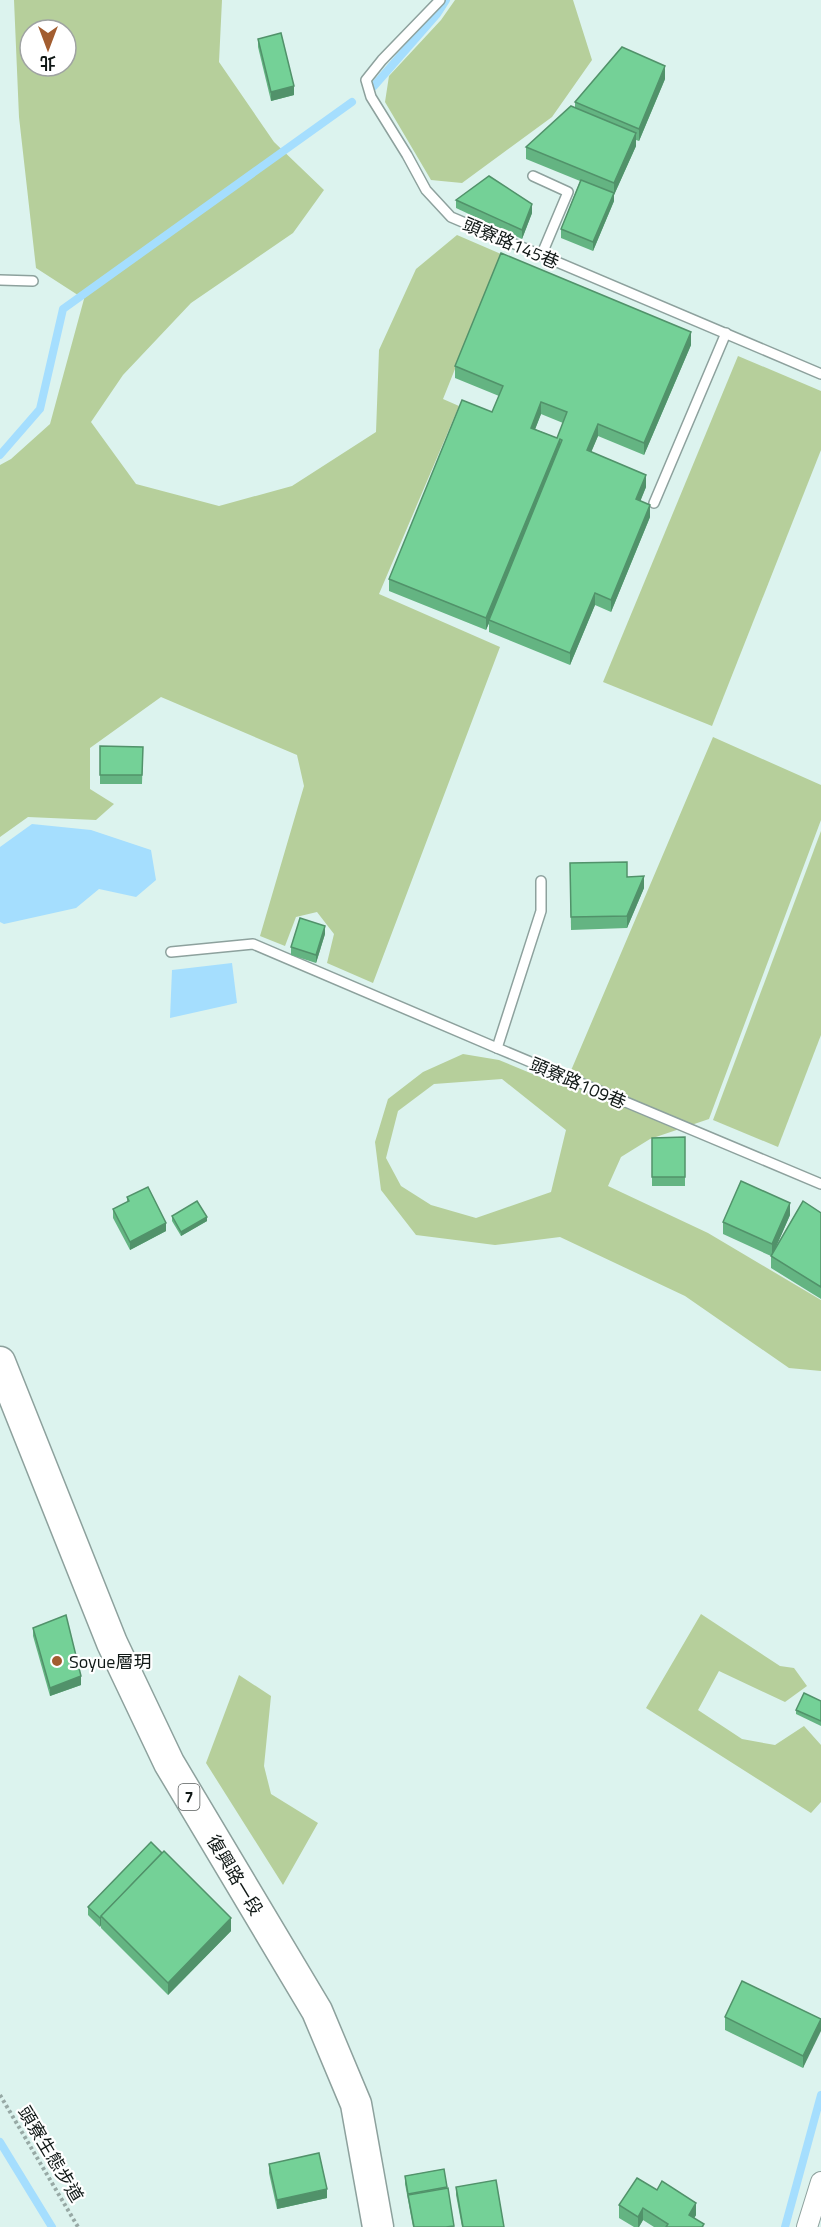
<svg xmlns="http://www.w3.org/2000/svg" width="821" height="2227" viewBox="0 0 821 2227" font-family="'Titillium Web','Noto Sans TC',sans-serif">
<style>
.green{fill:#b6cf9b;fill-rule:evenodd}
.water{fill:#a5defe}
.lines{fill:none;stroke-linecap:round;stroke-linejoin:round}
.stream{stroke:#a5defe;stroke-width:8}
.lane-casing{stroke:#8da19d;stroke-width:12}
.street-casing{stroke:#8da19d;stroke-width:22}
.primary-casing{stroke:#8da19d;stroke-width:33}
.path{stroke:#97a9a5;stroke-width:4;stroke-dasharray:3 3;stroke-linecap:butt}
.lane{stroke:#fff;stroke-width:9}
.street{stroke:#fff;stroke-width:20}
.primary{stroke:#fff;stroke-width:30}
.wall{fill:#64b482;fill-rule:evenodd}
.shaded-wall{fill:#51926a}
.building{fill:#74d197;stroke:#51926a;stroke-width:1.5;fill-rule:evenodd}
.poi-dot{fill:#a25d30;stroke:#fff;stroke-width:2}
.labels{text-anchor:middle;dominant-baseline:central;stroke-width:4.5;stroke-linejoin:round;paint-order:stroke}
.shield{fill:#fff;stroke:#585d5c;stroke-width:1.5}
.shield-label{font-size:16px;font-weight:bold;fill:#101816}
.street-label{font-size:18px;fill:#101816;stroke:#fff}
.poi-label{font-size:18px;fill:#101816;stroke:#fff;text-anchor:start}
</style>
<rect width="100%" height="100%" fill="#dcf3ee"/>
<!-- green -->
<g class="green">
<path d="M14,0H222L219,62L274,142L324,190L293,233L191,303L123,375L91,422L136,484L219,506L292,486L376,432L379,350L416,269L457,235L501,254L443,399L459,406L379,594L500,647L373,983L327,963L334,934L317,912L296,917L285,946L260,936L304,786L297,755L161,697L90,748V789L114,804L96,820L28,817L0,837V465L11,459L50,424L84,299L36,268L19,117ZM30,30H66V66H30Z"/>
<path d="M455,0H573L592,60L552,117L462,183L431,180L385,102L389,76L441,20Z"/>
<path d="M738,356L821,391V450L712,726L603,682Z"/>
<path d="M713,737L821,785V820L709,1119L650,1139L621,1157L608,1186L708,1233L821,1300V1371L789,1368L685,1296L560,1237L495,1245L416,1235L381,1190L375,1142L388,1099L423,1072L463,1054L499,1060L564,1087ZM502,1079L566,1130L551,1192L476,1218L431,1205L401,1186L386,1158L398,1111L434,1084Z"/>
<path d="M821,831V1035L778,1147L713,1120Z"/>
<path d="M701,1614L780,1666L794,1668L807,1686L785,1702L719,1671L698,1710L742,1739L775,1745L804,1726L821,1745V1802L811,1813L646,1708Z"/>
<path d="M239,1675L271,1696L264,1766L271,1794L318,1823L283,1885L206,1763Z"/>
</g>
<!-- water -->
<g class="water">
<path d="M32,824L91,830L151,850L156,880L136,897L99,889L76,908L4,924L0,922V847Z"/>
<path d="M232,963L237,1003L170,1018L172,970Z"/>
</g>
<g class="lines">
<!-- stream -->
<g class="stream">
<path d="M374,86L437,14L446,0"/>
<path d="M0,455L40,409L63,309L352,102"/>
<path d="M0,2142L52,2227"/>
<path d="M785,2227L821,2095"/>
</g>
<!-- lane casing -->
<g class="lane-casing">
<g id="lane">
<path d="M440,0L382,60L366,80L371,97L407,155L426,190L451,217L821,374"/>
<path d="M533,176L568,192L541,256"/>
<path d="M0,280L33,281"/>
<path d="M654,503L726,333"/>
<path d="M541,881V911L497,1048L821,1184"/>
<path d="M171,952L253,944L497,1048"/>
</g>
</g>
<!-- street casing -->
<g class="street-casing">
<path id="street" d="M807,2227L821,2182"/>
</g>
<!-- primary casing -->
<g class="primary-casing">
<path id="primary" d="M0,1362L112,1643L169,1763L317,2011L356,2104L378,2227"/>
</g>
<!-- path -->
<path class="path" d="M0,2095L78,2227"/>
<!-- lane -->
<use href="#lane" class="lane"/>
<!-- street -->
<use href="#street" class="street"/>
<!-- primary -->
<use href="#primary" class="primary"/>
</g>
<!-- wall -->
<g class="wall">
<path d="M258,39L294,95L271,101L258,47Z"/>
<path d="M665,79L639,141L636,140V146L614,195V201L593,251L561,238V229L580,181L526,159V147L575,108V102Z"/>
<path d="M456,200L532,213L522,239L456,208Z"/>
<path d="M691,345L644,455L598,436L591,452L646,487L640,501L650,517L611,612L595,605L570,665L489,632V623L486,630L389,591V579L492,412L499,396L455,378V366ZM541,414L563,423L557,438L535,429Z"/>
<path d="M100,746L143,747L142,784H100Z"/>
<path d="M570,863L627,877L644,888L627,928L571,930Z"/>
<path d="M325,934L316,963L291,955V947Z"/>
<path d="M685,1137V1186H652V1138Z"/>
<path d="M127,1197L166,1231L130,1250L113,1218V1209L127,1202Z"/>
<path d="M821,1213V1299L771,1268V1256L723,1234V1222L790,1215L773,1254Z"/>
<path d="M172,1216L207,1221L181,1236L172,1221Z"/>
<path d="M33,1628L81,1685L50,1696L33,1636Z"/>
<path d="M821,1701V1726L796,1714V1710Z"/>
<path d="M88,1907L231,1931L168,1995L101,1928V1925L100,1927L88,1915Z"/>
<path d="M725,2017L821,2019L803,2068L725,2030Z"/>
<path d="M269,2164L327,2198L277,2209L269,2173Z"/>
<path d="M444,2169L454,2227H413L405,2184V2176Z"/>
<path d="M456,2187L504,2227H462L456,2195Z"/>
<path d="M657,2190L696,2215L694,2218L704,2227H654L643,2220L639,2227H634L619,2218V2205Z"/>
</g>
<!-- shaded-wall -->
<g class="shaded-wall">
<path d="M665,66V79L639,141V129Z"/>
<path d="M294,86V95L271,101V92Z"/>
<path d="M636,133V146L614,195V183Z"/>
<path d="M614,193V201L593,251V242Z"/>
<path d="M532,204V213L522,239V230Z"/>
<path d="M691,332V345L644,455V443Z"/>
<path d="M541,402V414L531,440V428Z"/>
<path d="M598,424V436L587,462V450Z"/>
<path d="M560,439V451L489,620V623L486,630V618Z"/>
<path d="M646,475V487L636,512V499Z"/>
<path d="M650,505V517L611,612V600Z"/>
<path d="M595,593V605L570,665V653Z"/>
<path d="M644,876V888L627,928V916Z"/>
<path d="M325,926V934L316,963V955Z"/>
<path d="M790,1203V1215L772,1256V1244Z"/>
<path d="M207,1217V1221L181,1236V1232Z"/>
<path d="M166,1223V1231L130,1250V1242Z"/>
<path d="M81,1676V1685L50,1696V1688Z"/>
<path d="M101,1917V1925L100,1927V1918Z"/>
<path d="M231,1918V1931L168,1995V1983Z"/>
<path d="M821,2019V2031L803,2068V2056Z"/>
<path d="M327,2189V2198L277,2209V2200Z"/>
<path d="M696,2203V2215L689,2227V2215Z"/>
<path d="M643,2208V2220L639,2227H638V2217Z"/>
</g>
<!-- building -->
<g class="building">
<path d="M281,33L294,86L271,92L258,39Z"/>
<path d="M622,47L665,66L639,129L575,102Z"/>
<path d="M571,106L636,133L614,183L526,147Z"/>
<path d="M489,176L532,204L522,230L456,200Z"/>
<path d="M581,180L614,193L593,242L561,229Z"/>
<path d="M501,253L691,332L644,443L598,424L587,450L646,475L636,499L650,505L611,600L595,593L570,653L489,620L562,440L560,439L486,618L389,579L462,400L492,412L503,386L455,366ZM541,402L567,412L557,438L531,428Z"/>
<path d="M100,746L143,747L142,775H100Z"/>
<path d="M627,862V877L644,876L627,916L571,917L570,863Z"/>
<path d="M300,918L325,926L316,955L291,947Z"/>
<path d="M685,1137V1177H652V1138Z"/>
<path d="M741,1181L790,1203L772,1244L723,1222Z"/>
<path d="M148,1187L166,1223L130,1242L113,1209L129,1201L127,1197Z"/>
<path d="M197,1201L207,1217L181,1232L172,1216Z"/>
<path d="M803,1201L821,1213V1287L771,1256Z"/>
<path d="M66,1615L81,1676L50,1688L33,1628Z"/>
<path d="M804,1693L821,1701V1721L796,1710Z"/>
<path d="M151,1842L162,1853L100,1918L88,1907Z"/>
<path d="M164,1851L231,1918L168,1983L101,1916Z"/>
<path d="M742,1981L821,2019L803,2056L725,2017Z"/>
<path d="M319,2153L327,2189L277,2200L269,2164Z"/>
<path d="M444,2169L447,2187L408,2194L405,2176Z"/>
<path d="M637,2178L657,2190L662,2181L696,2203L689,2215L704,2224L702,2227H666L668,2224L643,2208L638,2217L619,2205Z"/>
<path d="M496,2180L504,2227H463L456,2187Z"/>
<path d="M448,2188L454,2226L446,2227H414L408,2195Z"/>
</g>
<!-- markers -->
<circle class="poi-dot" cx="57" cy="1661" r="6"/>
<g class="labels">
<!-- shield labels -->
<rect class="shield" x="178.5" y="1784" width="21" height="26" rx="4.5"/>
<g class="shield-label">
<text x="189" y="1797">7</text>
</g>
<!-- street labels -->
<g class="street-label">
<text transform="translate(511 243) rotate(23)">頭寮路145巷</text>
<text transform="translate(578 1083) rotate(23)">頭寮路109巷</text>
<text transform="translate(235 1875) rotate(59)">復興路一段</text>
<text transform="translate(51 2154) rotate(59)">頭寮生態步道</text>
</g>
<!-- poi labels -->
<g class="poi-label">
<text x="69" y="1661">Soyue層玥</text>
</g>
</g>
<!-- north arrow -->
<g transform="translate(48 48) rotate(180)"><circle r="28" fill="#ffffff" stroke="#9fa3a2" stroke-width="1.5"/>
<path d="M0-4.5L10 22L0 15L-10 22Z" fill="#a25d30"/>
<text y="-9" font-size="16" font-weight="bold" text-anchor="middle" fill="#101816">北</text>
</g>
</svg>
